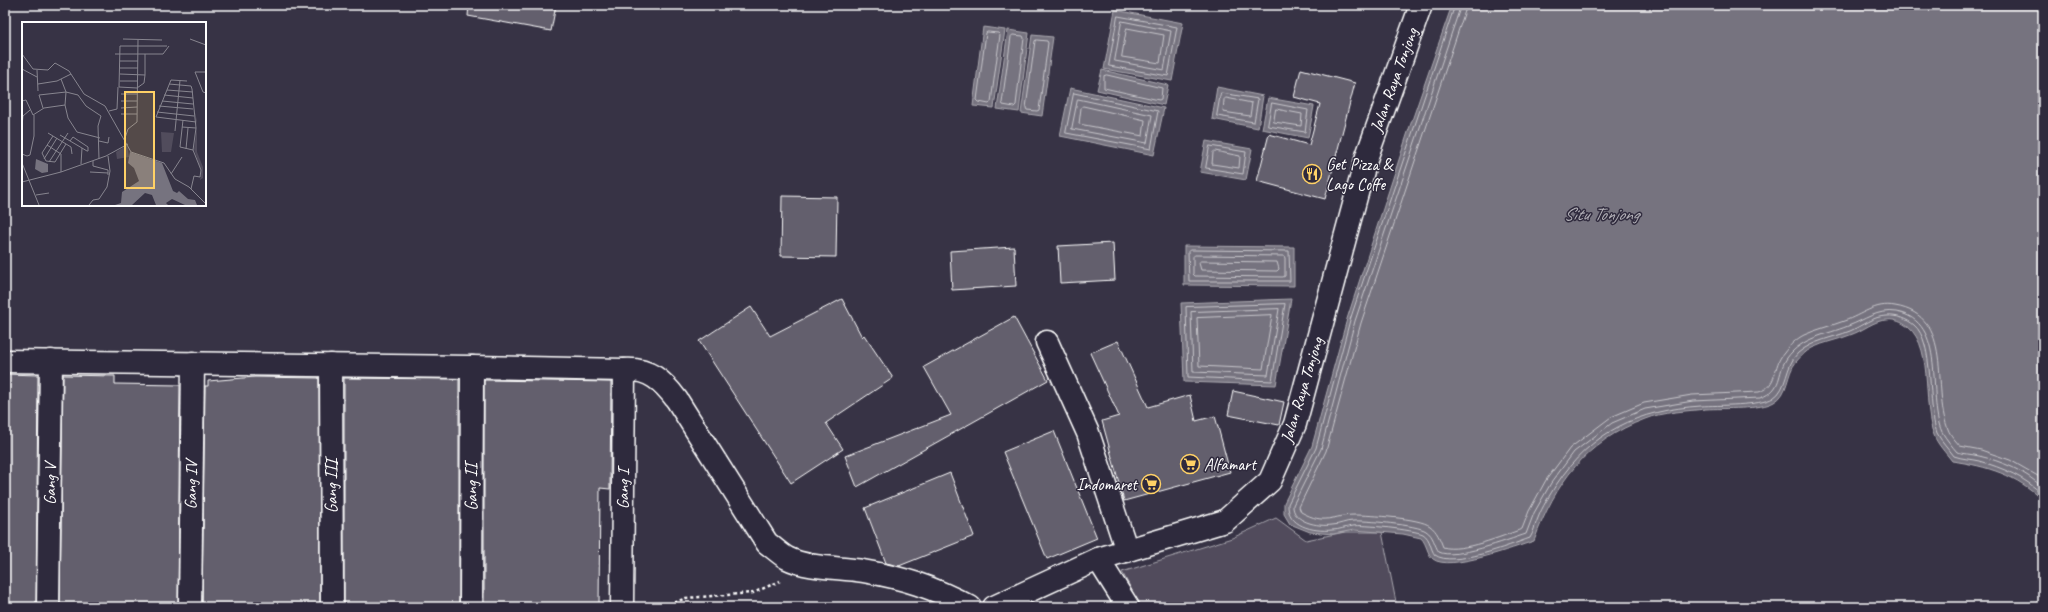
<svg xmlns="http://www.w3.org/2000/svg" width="2048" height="612" viewBox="0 0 2048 612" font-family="Caveat,sans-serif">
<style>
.green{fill:#514c5c;stroke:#a8a6ae}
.water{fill:#76737f;stroke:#adabb2}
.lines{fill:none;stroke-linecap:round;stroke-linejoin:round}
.shore{stroke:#c8c7cc;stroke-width:1}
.building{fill:#635f6d;stroke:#fff}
.minor-casing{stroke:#fff;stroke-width:25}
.major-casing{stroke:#fff;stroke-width:25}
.path{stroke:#fff;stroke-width:2.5;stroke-dasharray:3 3;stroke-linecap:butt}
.minor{stroke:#2f2a3d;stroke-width:22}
.major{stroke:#2f2a3d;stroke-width:22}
.labels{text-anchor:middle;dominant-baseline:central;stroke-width:3;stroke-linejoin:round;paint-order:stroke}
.street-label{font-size:17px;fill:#fff;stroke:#2f2a3d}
.poi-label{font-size:17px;fill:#fff;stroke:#2f2a3d;text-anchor:start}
.water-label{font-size:18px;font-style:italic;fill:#b4b2b9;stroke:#2f2a3d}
.inset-road{fill:none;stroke:#87858f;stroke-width:1}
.view{fill:#ffd166;fill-opacity:0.15;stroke:#ffd166;stroke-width:2}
.inset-edge{fill:none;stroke:#fff;stroke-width:2}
</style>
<rect width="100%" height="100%" fill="#373345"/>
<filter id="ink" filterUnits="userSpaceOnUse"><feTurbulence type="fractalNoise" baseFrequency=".025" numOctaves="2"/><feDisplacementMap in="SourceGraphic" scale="8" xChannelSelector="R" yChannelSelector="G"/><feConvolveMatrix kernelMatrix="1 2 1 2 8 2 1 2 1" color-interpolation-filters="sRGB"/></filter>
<g filter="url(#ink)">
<!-- green -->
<path class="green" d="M1276,518L1306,540L1345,532H1382L1397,607H1141L1122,572L1232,538Z"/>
<!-- water -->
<g class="water">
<path d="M1452,5H2043V500C2017,475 1987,466 1952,461C1946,453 1937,444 1934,435C1921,404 1936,340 1902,323C1898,321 1892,319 1887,320C1874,320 1863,331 1850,335C1838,340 1824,342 1812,348C1806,351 1800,357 1796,362C1786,374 1789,394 1774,402C1761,410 1723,408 1706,409C1688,411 1661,412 1645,419C1586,441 1555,483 1534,541C1515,547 1449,572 1433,559C1427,554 1427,544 1421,538L1403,534L1354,530L1333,534L1310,532L1290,524L1284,514V503L1312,446L1347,319L1409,129Z"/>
<path d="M1115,10L1183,23L1172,81L1104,69Z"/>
<path d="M983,27L1005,30L994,108L973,106Z"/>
<path d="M1008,30L1029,33L1019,112L997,109Z"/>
<path d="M1032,35L1053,37L1042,116L1021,113Z"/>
<path d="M1102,70L1168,85L1164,105L1097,90Z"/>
<path d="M1217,87L1263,96L1258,128L1212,119Z"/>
<path d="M1070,88L1164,108L1154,155L1060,136Z"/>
<path d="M1268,98L1314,106L1308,138L1262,129Z"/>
<path d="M1206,141L1252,149L1246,180L1200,172Z"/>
<path d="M1184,246L1294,247V286L1184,285Z"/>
<path d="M1291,299L1276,385L1184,382L1181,303Z"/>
</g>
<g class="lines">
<!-- shore -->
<g class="shore">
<path d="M1455,5L1350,320L1316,448L1288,504C1287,526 1313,532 1332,530C1339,530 1346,527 1353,526C1363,524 1414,530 1423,534C1431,539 1430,549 1435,555C1453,568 1510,545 1530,538C1534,532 1535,524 1538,518C1542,507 1550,495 1556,485C1592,431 1638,410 1701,406C1718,405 1760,406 1773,398C1788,389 1785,365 1798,353C1813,340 1833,338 1850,331C1862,326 1873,316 1887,316C1896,315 1907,319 1914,325C1935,342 1927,406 1937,433C1941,441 1949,449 1954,456C1962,459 1971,459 1979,461C2003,468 2025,477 2043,495"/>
<path d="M1461,5L1355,321L1321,449L1293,505C1292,522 1318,527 1332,525C1339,525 1346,521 1353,521C1364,520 1418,525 1426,531C1434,536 1434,545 1439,552C1454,560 1508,540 1526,534L1534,513L1551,483L1574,452L1612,423L1645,409L1693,401L1760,398C1784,389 1776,374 1787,358C1802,337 1826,335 1848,326C1865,320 1877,309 1896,312C1949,321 1926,397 1942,432C1946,439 1952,446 1957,452C1964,454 1971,454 1979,456C2001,461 2026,471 2043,488"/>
<path d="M1467,5L1361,323L1326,451L1299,507L1301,512C1326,526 1332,515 1355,515C1369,515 1420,518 1430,526C1437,531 1440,539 1443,547C1461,553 1503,536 1522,529L1529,511L1546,480L1570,448L1611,417L1644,403L1692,395L1759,392C1779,385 1772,366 1784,353C1789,346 1796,339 1804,335C1817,329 1831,326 1844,321C1862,315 1875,302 1895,306C1956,316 1931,388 1948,429C1950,435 1956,441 1960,446L1981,450L2010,460L2043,479"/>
<path d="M1118,16L1177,27L1168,76L1109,66Z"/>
<path d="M1122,21L1171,31L1164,70L1115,61Z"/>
<path d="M1127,28L1164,35L1160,63L1122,57Z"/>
<path d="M988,32L998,33L1000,35L991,102L989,104L979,102L977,100L986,33Z"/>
<path d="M1013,35L1023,36L1024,38L1016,105L1014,107L1003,105L1002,103L1011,37Z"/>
<path d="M1037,40L1047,41L1048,43L1039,110L1037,111L1027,110L1026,108L1035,41Z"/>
<path d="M1107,75L1162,88L1161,99L1159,100L1104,88V76Z"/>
<path d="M1074,93L1158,111L1151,149L1066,133Z"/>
<path d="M1221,93L1258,99L1254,122L1217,116Z"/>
<path d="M1226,98L1252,103L1250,116L1223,112L1224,100Z"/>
<path d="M1078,99L1152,115L1147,143L1072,129Z"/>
<path d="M1272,103L1308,110L1305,132L1268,126Z"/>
<path d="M1083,106L1145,120L1143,136L1079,124L1081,108Z"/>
<path d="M1276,109L1302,114L1301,126L1274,122Z"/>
<path d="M1210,146L1246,152L1243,174L1206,168Z"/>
<path d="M1215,151L1240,156L1239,168L1212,164L1213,153Z"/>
<path d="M1190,250L1289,251L1290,281H1189L1188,252Z"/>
<path d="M1195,255L1284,256L1285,258V276L1283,277L1195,276L1193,274V257Z"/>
<path d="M1201,261L1277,262L1279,269L1277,271L1201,270L1199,263Z"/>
<path d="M1285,304L1272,381L1188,377L1186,307Z"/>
<path d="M1279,309L1268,375L1193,372L1191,312Z"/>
<path d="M1272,315L1263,369L1199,366L1197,318Z"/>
</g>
</g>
<!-- building -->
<g class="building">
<path d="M469,5H556L551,31L468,16Z"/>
<path d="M1301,69L1355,83L1325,199L1257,181L1269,134L1309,145L1320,104L1294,97Z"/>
<path d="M782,196L837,197L836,257L781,256Z"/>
<path d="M1113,243L1115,280L1060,283L1058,246Z"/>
<path d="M1014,247L1016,286L952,290L950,251Z"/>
<path d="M842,299L862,337L864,335L893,378L826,423L843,449L791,483L699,341L751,307L770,336Z"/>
<path d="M1014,317L1048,380L857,487L845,456L951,415L924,367Z"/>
<path d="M1118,341L1148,407L1190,395L1196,421L1215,416L1230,472L1124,501L1102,421L1119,416L1090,353Z"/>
<path d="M5,374L38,375L36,607H5Z"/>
<path d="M63,375L115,376V384L180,385L178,607H60Z"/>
<path d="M255,377L319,378L320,607H202L205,386H208V381Z"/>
<path d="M344,378L459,379V607H344Z"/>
<path d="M484,380L611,382L610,489L600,488L599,607H484Z"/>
<path d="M1233,391L1284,402L1279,425L1228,415Z"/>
<path d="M1054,431L1097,538L1047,559L1003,452Z"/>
<path d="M950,473L974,536L899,566L886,563L865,508Z"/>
</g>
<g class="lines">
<!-- minor casing -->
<g class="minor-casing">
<g id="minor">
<path d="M1047,342L1088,433L1127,551"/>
<path d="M5,361L472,367L624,370C649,368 663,381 677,400L767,543C774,548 780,554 787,558C809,569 839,567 863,571C904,578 933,587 970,607"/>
<path d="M331,365L332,607"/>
<path d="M48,607L51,361"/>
<path d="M190,607L193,363"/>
<path d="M471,607L472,367"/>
<path d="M622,607L624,370"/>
</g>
</g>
<!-- major casing -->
<g class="major-casing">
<g id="major">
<path d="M1098,559L1128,607"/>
<path d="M994,607L1098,559L1225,521L1270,481L1295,424L1367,156L1421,5"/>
</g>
</g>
<!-- path -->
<path class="path" d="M663,607L686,598L753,593L780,581"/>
<!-- minor -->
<use href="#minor" class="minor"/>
<!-- major -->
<use href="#major" class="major"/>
</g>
</g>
<!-- icons -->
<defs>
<g id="restaurant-ring" transform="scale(1)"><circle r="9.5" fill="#2f2a3d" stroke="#ffd166" stroke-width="1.5"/><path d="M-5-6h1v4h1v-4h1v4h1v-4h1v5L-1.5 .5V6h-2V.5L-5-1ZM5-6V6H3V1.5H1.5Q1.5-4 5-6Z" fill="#ffd166"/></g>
<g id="supermarket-ring" transform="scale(1)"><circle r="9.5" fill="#2f2a3d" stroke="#ffd166" stroke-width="1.5"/><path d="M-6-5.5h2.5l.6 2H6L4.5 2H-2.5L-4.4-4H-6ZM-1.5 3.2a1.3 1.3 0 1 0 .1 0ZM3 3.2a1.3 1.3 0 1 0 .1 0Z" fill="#ffd166"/></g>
</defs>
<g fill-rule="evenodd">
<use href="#restaurant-ring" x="1312" y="174"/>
<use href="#supermarket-ring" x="1190" y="464"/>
<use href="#supermarket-ring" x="1151" y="484"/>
</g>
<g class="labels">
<!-- street labels -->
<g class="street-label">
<text transform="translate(1394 80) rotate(-70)">Jalan Raya Tonjong</text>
<text transform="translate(1302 390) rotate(-73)">Jalan Raya Tonjong</text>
<text transform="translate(50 484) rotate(-89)">Gang V</text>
<text transform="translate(191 485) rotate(-89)">Gang IV</text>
<text transform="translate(331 486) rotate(-90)">Gang III</text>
<text transform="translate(471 487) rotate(-90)">Gang II</text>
<text transform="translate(623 489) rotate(-89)">Gang I</text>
</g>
<!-- poi labels -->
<g class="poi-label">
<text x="1326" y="164">Get Pizza &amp;<tspan x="1326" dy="20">Lago Coffe</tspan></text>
<text x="1204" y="464">Alfamart</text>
<text x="1137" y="484" text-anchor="end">Indomaret</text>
</g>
<!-- water labels -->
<g class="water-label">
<text x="1601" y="214">Situ Tonjong</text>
</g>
</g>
<!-- overview -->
<g transform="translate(22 22)">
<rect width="184" height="184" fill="#373345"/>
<path d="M172,86L175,99V130L181,145V156L178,158L179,149L172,127L175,104ZM139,110L152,111L149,130H140ZM105,123L107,135L95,137L94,130Z" fill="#514c5c"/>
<path d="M108,130L140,141L151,169L155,171L157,169L166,177L173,178L175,183H163L150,177L144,181L146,183H134L130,173L123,171L110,183H93L99,181L100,170L117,159L112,146L106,141ZM14,137L26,142V150L20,151L13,147Z" fill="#76737f"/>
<path class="inset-road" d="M101,17L140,18M168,17L184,23M0,32L11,47L26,48L33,41L47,49L62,72L83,84L109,130L142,141L153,157L167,165L184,182M93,32H141L147,24M98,39H116M98,46H116M0,47L15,55M15,48L16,69M184,50H173L181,70L184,71M98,52L123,53V32M123,53L122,61L115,66L97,65L98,24H145M98,59H115M165,59L149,58L134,95L174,100M16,62L35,59L49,52M147,62L169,64L170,67L174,106L160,105M145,68L171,70M44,70L56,73L64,84L79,94L76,104L77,137M44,70L43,83L46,96L55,110L78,116M99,72H115M142,73L171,76M0,79L4,78L11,93L22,86L43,83M99,79H115M140,79L171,82M137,84L171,87M21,86L17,73L44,70L39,57M99,86L115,85M87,89L95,87L96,65M135,90L172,94M99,92H115M161,98L158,125L171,128L179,148L178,155L172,154L169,167M0,104L1,94L8,88M153,109L158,58M26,111L49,125L50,132M38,113L65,129H66V125L51,115L48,119M31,114L20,131L24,139L33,140L44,122M103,116L106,107L115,100L116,18M77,119L86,121L87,115M25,123L39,132V150M164,127L166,106M171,128L174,106M0,132L5,134L8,133L12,114V93M22,137L35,116M71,139V144L86,148V153M27,140L46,111M0,141L17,183M59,142L60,126M68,150L86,151M149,152L160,135M0,160L39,150L84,134L106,122M14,173L27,171M67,183L71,178L77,177L85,165L88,149L86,134"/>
<path class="view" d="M103,70H132V166H103Z"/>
<rect width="184" height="184" class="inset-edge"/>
</g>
<!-- margin -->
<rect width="2048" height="612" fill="none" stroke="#2f2a3d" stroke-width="20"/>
<rect x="10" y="10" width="2028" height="592" fill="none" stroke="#fff" stroke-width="1.5" filter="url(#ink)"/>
</svg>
